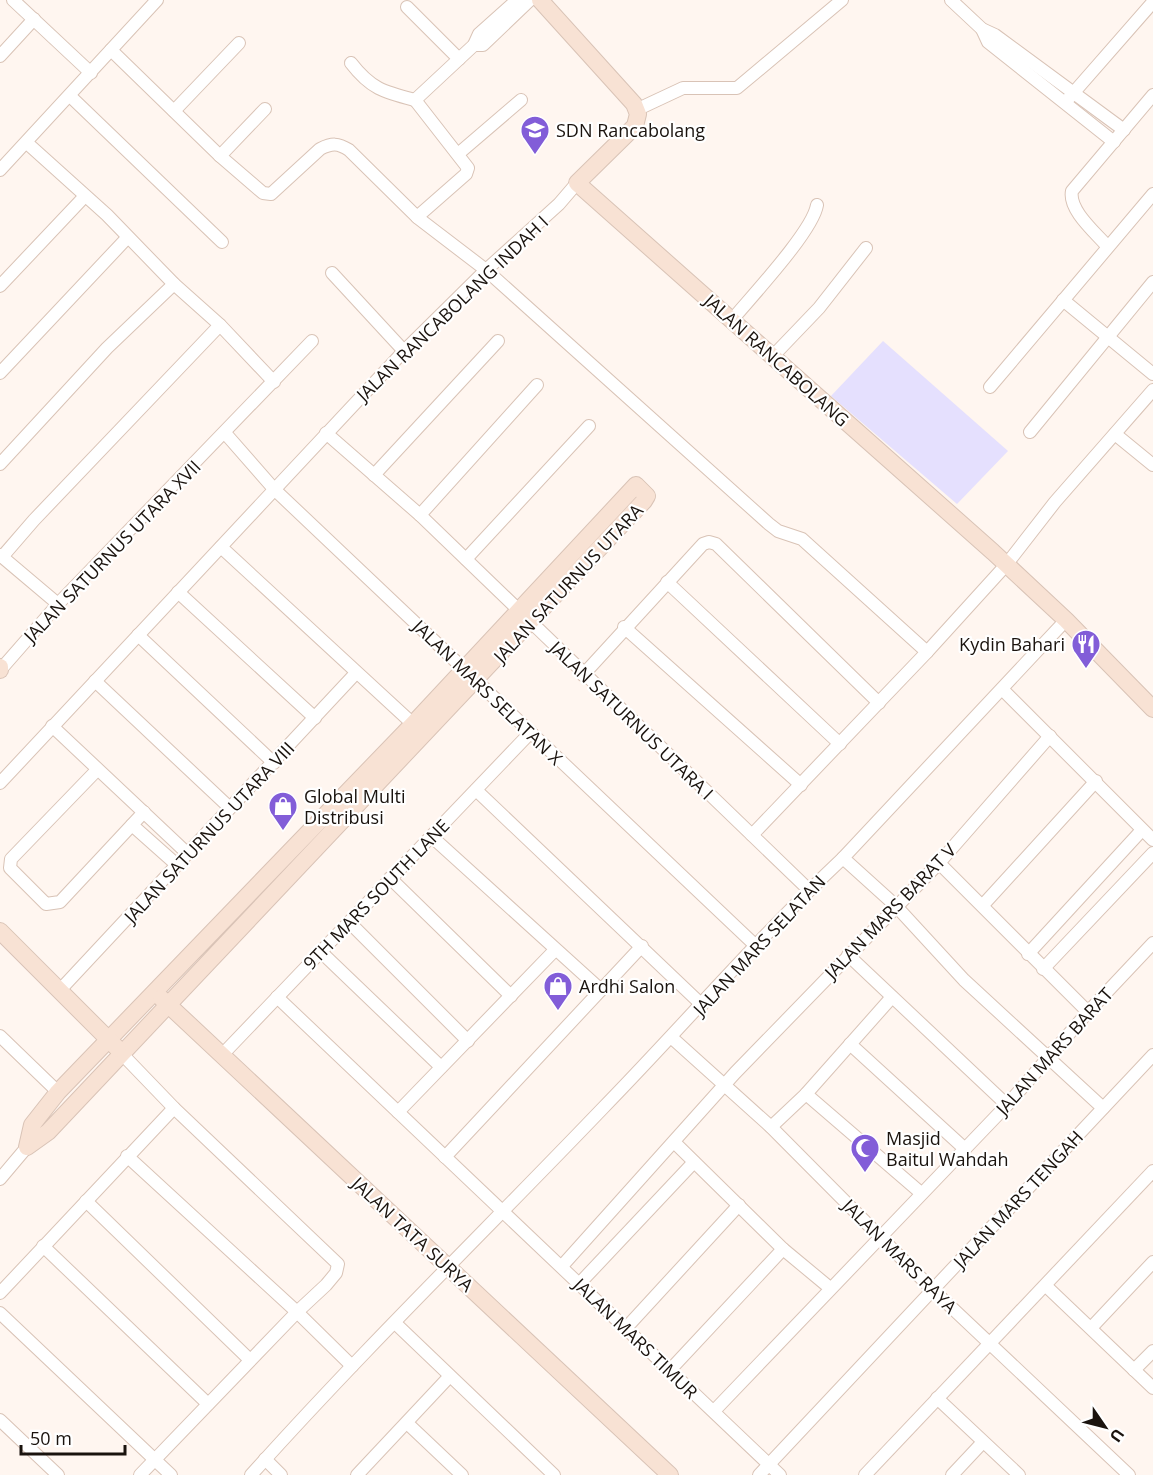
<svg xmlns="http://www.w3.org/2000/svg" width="1153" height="1475" viewBox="0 0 1153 1475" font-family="'Open Sans',sans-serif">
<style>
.green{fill:#e5e0fe}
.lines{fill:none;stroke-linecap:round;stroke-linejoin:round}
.street-casing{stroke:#d9c3b6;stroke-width:14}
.secondary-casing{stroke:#d9c3b6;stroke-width:18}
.street{stroke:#fff;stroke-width:12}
.secondary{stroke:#f8e2d4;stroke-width:16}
.labels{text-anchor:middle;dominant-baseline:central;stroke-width:4.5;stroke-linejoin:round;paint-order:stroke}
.poi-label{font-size:18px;fill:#1a130e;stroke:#fff;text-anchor:start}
.street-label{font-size:18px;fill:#1a130e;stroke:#fff}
</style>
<rect width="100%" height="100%" fill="#fff6f0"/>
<!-- green -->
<path class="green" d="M883,341L1008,451L957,504L831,396Z"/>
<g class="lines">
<!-- street casing -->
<g class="street-casing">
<g id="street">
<path d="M13,0L91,73"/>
<path d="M951,0L982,29L995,35L1124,130"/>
<path d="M407,7L459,59"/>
<path d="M982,29L988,42L1114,142"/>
<path d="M474,45H483L530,0"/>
<path d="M111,50L220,156L263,193L271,194L320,149C332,143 338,143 349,150L418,218L486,270L769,524L778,531L802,539L927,652"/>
<path d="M0,56L34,19"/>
<path d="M351,63C371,89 384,92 415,100"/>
<path d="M70,96L222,242"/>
<path d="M1069,98L1153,2"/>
<path d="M636,110L683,88H737L842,0"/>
<path d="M174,111L239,43"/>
<path d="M27,143L107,215L174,284L220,325L274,382"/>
<path d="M458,154L521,100"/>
<path d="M220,156L265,109"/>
<path d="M0,170L157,0"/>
<path d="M417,217L466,174L468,168L415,100L474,45L479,34L517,0"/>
<path d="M1107,246C1096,233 1068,210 1072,191L1153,95"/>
<path d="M332,273L404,351"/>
<path d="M0,286L85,196"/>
<path d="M1063,300L1153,374"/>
<path d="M732,320C751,297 813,231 817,205"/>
<path d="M773,356L819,308L866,248"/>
<path d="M0,373L127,238"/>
<path d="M990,387L1153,194"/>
<path d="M1030,432L1153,282"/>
<path d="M225,433L274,489L756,946"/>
<path d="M326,433L420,515L809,890"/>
<path d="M1115,434L1153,465"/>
<path d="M0,464L107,348L174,284"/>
<path d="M374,475L498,341"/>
<path d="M420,515L537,385"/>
<path d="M221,547L413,724"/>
<path d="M0,555L58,604"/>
<path d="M2,557L34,520L220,325"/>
<path d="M466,559L589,426"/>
<path d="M667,582L840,744"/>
<path d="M178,592L315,718"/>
<path d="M624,627L801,785"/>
<path d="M138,635L274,763"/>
<path d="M2,668L58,604L312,341"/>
<path d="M583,675L703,544L709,542L716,544L879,703"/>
<path d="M95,681L230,808"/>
<path d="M1002,689L1153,840"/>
<path d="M52,726L188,854"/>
<path d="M97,770L11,859L10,868L46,904L60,902L144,812"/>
<path d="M0,783L404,351L486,270L559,204L577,183"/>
<path d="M476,790L702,1005"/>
<path d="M132,825L177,865"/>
<path d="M752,835L927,652L1006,565L1055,502L1153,390"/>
<path d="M431,836L601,990"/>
<path d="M843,858L895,905L964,980L1103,1108"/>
<path d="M939,863L1088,1012"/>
<path d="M390,878L511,996"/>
<path d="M983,905L1096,781"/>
<path d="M349,922L468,1041"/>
<path d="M320,951L441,1067"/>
<path d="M1028,954L1142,830"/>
<path d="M848,955L1007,1105"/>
<path d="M1043,969L1153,853"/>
<path d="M61,989L356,673"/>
<path d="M277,997L780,1475"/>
<path d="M0,1036L58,1092"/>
<path d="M671,1037L771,1127L933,1290L1129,1475"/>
<path d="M850,1044L965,1149"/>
<path d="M122,1054L174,1108L338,1264L336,1273L326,1285L297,1312L140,1475"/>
<path d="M222,1055L531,732"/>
<path d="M806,1094L921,1193"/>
<path d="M398,1112L555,950"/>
<path d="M771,1127L806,1094L892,997"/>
<path d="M674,1142L783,1249L830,1288"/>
<path d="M127,1156L297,1312L352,1366"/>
<path d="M445,1157L642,946"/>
<path d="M0,1179L27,1147"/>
<path d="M86,1201L250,1360"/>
<path d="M43,1246L208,1404"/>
<path d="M562,1266L735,1073L939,863L1050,736"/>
<path d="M579,1284L694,1162"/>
<path d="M1046,1286L1153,1388"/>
<path d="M0,1293L174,1108"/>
<path d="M0,1313L171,1475"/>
<path d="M395,1323L554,1475"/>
<path d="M626,1328L739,1205"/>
<path d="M1091,1328L1153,1262"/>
<path d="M670,1370L783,1249"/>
<path d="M1134,1370L1153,1351"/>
<path d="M937,1398L1019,1475"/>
<path d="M714,1411L1007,1105L1088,1012L1153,943"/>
<path d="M0,1420L58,1475"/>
<path d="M407,1423L462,1475"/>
<path d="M265,1459L281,1475"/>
<path d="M251,1475C364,1349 485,1231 602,1109C683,1026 759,937 843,858L1066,620"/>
<path d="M357,1475L449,1377"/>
<path d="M759,1475L1153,1055"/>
<path d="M865,1475L1153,1171"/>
<path d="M952,1475L983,1442"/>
</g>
</g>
<!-- secondary casing -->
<g class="secondary-casing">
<g id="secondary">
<path d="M540,0L634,104L638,114L635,126L577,183L993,552L1066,620L1153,709"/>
<path d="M636,485L647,496L644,501L48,1132L27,1147L32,1125L58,1092L413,724Z"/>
<path d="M0,667V670"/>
<path d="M0,931L118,1049"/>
<path d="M161,998L670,1475"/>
</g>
</g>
<!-- street -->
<use href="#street" class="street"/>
<!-- secondary -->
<use href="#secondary" class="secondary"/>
</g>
<!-- icons -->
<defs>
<g id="school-pin" transform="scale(1.5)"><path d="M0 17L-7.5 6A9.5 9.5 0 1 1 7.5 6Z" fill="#825dd8" stroke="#fff"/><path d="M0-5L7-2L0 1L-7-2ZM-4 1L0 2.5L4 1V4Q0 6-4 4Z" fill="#fff"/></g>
<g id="restaurant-pin" transform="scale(1.5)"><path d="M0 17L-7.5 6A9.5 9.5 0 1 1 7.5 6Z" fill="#825dd8" stroke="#fff"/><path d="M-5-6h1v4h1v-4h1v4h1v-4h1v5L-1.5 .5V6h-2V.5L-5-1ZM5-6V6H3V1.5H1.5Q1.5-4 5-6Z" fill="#fff"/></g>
<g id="shop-pin" transform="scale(1.5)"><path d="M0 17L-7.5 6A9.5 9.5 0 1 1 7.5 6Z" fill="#825dd8" stroke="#fff"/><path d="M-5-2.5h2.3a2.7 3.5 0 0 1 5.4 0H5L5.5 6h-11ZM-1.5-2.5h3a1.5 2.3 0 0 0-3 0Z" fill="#fff"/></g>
<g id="mosque-pin" transform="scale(1.5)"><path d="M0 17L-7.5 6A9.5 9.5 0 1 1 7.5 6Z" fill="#825dd8" stroke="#fff"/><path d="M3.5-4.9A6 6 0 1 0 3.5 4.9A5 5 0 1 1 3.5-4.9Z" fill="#fff"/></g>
</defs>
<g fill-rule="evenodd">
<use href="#school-pin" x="535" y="130"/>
<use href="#restaurant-pin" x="1086" y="644"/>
<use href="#shop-pin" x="283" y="806"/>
<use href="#shop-pin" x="558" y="986"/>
<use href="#mosque-pin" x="865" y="1148"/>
</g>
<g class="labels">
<!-- poi labels -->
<g class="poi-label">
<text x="556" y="130">SDN Rancabolang</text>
<text x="1065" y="644" text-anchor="end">Kydin Bahari</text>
<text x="304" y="796">Global Multi<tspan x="304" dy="21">Distribusi</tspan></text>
<text x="579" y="986">Ardhi Salon</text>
<text x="886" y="1138">Masjid<tspan x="886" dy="21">Baitul Wahdah</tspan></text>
</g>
<!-- street labels -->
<g class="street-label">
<text transform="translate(452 308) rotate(-44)">JALAN RANCABOLANG INDAH I</text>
<text transform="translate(777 360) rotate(42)">JALAN RANCABOLANG</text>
<text transform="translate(112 551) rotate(-46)">JALAN SATURNUS UTARA XVII</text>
<text transform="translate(568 583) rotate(-47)">JALAN SATURNUS UTARA</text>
<text transform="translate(488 692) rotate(44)">JALAN MARS SELATAN X</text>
<text transform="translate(632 720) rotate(44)">JALAN SATURNUS UTARA I</text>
<text transform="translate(209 832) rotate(-47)">JALAN SATURNUS UTARA VIII</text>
<text transform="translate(376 894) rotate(-46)">9TH MARS SOUTH LANE</text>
<text transform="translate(890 911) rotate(-46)">JALAN MARS BARAT V</text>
<text transform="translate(759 945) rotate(-47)">JALAN MARS SELATAN</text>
<text transform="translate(1054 1051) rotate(-48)">JALAN MARS BARAT</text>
<text transform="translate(1018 1199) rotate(-47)">JALAN MARS TENGAH</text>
<text transform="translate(413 1234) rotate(43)">JALAN TATA SURYA</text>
<text transform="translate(900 1256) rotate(45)">JALAN MARS RAYA</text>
<text transform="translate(636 1338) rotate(44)">JALAN MARS TIMUR</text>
</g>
</g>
<!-- north arrow -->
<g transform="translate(1105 1427) rotate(125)" stroke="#ffffff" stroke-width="4.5" paint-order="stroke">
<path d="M0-4.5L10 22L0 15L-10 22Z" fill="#1a130e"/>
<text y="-9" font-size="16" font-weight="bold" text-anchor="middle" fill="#1a130e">U</text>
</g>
<!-- scale -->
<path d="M21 1445v9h104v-9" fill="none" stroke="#1a130e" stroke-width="3"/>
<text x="30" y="1445" font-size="18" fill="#1a130e" stroke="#ffffff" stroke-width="4.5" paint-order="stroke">50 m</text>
</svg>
